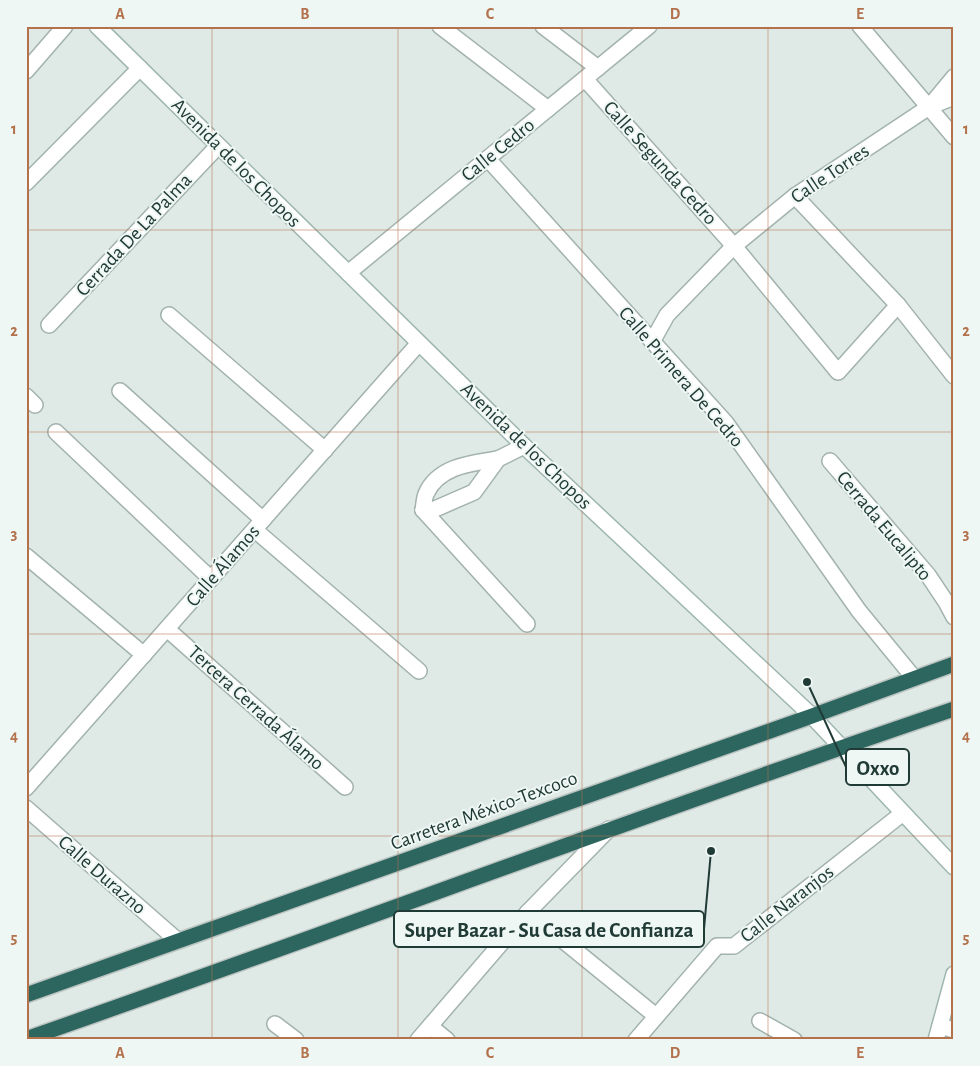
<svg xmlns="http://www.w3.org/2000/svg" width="980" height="1066" viewBox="0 0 980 1066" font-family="'Alegreya Sans',sans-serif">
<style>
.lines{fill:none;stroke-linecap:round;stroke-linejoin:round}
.street-casing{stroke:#a2b2ad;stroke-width:18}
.secondary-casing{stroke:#9eb6af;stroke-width:18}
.highway-casing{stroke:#bcc4c2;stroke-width:18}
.street{stroke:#fff;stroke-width:15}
.secondary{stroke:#fff;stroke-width:15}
.highway{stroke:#2c665f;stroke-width:15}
.grid{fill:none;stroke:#b3714c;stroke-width:1;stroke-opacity:0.55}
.labels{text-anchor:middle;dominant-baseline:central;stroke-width:4;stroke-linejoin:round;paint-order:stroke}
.street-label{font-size:20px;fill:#203a35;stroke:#eff7f4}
.leader{fill:none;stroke:#203a35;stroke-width:2}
.callout-dot{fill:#203a35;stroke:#eff7f4;stroke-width:2}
.callout{fill:#eff7f4;stroke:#203a35;stroke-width:2}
.callout-label{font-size:21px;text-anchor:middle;font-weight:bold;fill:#203a35}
.neatline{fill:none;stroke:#b3714c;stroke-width:2}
.grid-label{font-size:16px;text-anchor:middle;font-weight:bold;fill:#b3714c}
</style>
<rect width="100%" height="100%" fill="#dfeae6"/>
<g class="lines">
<!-- street casing -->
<g class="street-casing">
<g id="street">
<path d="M440,26L548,109"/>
<path d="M543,26L598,68"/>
<path d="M860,26L954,137"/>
<path d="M26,71L65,26"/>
<path d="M585,79L734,246L838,372L898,305"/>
<path d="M930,106L954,77"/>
<path d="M488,159L726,423L859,611L914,678"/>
<path d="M26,183L140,68"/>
<path d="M795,196L898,305L954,376"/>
<path d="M348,273L649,26"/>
<path d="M169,315L325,450"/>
<path d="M49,325L218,146"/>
<path d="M652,342L667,315L734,246L795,196L929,107L954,97"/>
<path d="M120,391L263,520"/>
<path d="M26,396L35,405"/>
<path d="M56,432L211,579"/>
<path d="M830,461L928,575L946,602L954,617"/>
<path d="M423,510L527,624"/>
<path d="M423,510L435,509L474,492L498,459L524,446"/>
<path d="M423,510C424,505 424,499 426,494C438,466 472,463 498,459"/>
<path d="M255,530L419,671"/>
<path d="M26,556L144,655"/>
<path d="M167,629L345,787"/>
<path d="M26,788L419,343"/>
<path d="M26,808L178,941"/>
<path d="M528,912L656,1016"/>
<path d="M760,1021L794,1040"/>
<path d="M275,1024L296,1040"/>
<path d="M430,1026L447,1040"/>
<path d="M940,1026L954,1030"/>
<path d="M418,1040L528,912L609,829"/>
<path d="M636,1040L717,946H734L903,813"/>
</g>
</g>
<!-- secondary casing -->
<g class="secondary-casing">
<g id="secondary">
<path d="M97,26L524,446L812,716L954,867"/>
<path d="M936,1040L954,974"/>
</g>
</g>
<!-- highway casing -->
<g class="highway-casing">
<g id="highway">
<path d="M26,995L812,716L954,664"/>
<path d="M26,1039C336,931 643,814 954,709"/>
</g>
</g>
<!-- street -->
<use href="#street" class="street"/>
<!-- secondary -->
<use href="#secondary" class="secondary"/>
<!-- highway -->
<use href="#highway" class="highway"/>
</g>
<!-- grid -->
<path class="grid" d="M212,26V1040M398,26V1040M582,26V1040M768,26V1040M26,230H954M26,432H954M26,634H954M26,836H954"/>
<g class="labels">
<!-- street labels -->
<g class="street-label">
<text transform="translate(498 150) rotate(-39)">Calle Cedro</text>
<text transform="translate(236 163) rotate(45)">Avenida de los Chopos</text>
<text transform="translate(660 163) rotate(48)">Calle Segunda Cedro</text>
<text transform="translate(830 174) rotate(-34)">Calle Torres</text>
<text transform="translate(134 235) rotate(-47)">Cerrada De La Palma</text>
<text transform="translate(681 377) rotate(49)">Calle Primera De Cedro</text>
<text transform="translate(526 446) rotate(44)">Avenida de los Chopos</text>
<text transform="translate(884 526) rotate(50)">Cerrada Eucalipto</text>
<text transform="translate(223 566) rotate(-49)">Calle Álamos</text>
<text transform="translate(256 708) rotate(42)">Tercera Cerrada Álamo</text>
<text transform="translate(484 811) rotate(-20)">Carretera México-Texcoco</text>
<text transform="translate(102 875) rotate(41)">Calle Durazno</text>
<text transform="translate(787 904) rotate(-38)">Calle Naranjos</text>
</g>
</g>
<!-- callouts -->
<path class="leader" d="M807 682L846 767M711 851L704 929"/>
<g class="callout-dot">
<circle cx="807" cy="682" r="5"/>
<circle cx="711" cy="851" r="5"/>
</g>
<g class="callout">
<rect x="846" y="749" width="63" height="36" rx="5"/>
<rect x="394" y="911" width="310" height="36" rx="5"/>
</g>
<g class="callout-label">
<text x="878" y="775">Oxxo</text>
<text x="549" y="937">Super Bazar - Su Casa de Confianza</text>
</g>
<!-- border -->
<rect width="980" height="1066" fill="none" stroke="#eff7f4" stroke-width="55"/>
<rect x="28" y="28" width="924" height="1010" class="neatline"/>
<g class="grid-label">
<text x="120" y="19">A</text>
<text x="305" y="19">B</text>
<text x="490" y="19">C</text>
<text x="675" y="19">D</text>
<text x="860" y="19">E</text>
<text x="14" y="134">1</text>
<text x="966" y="134">1</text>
<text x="14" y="336">2</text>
<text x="966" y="336">2</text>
<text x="14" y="539">3</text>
<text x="966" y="539">3</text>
<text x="14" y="741">4</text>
<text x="966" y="741">4</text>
<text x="14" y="943">5</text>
<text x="966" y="943">5</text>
<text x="120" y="1058">A</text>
<text x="305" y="1058">B</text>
<text x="490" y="1058">C</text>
<text x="675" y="1058">D</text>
<text x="860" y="1058">E</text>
</g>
</svg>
